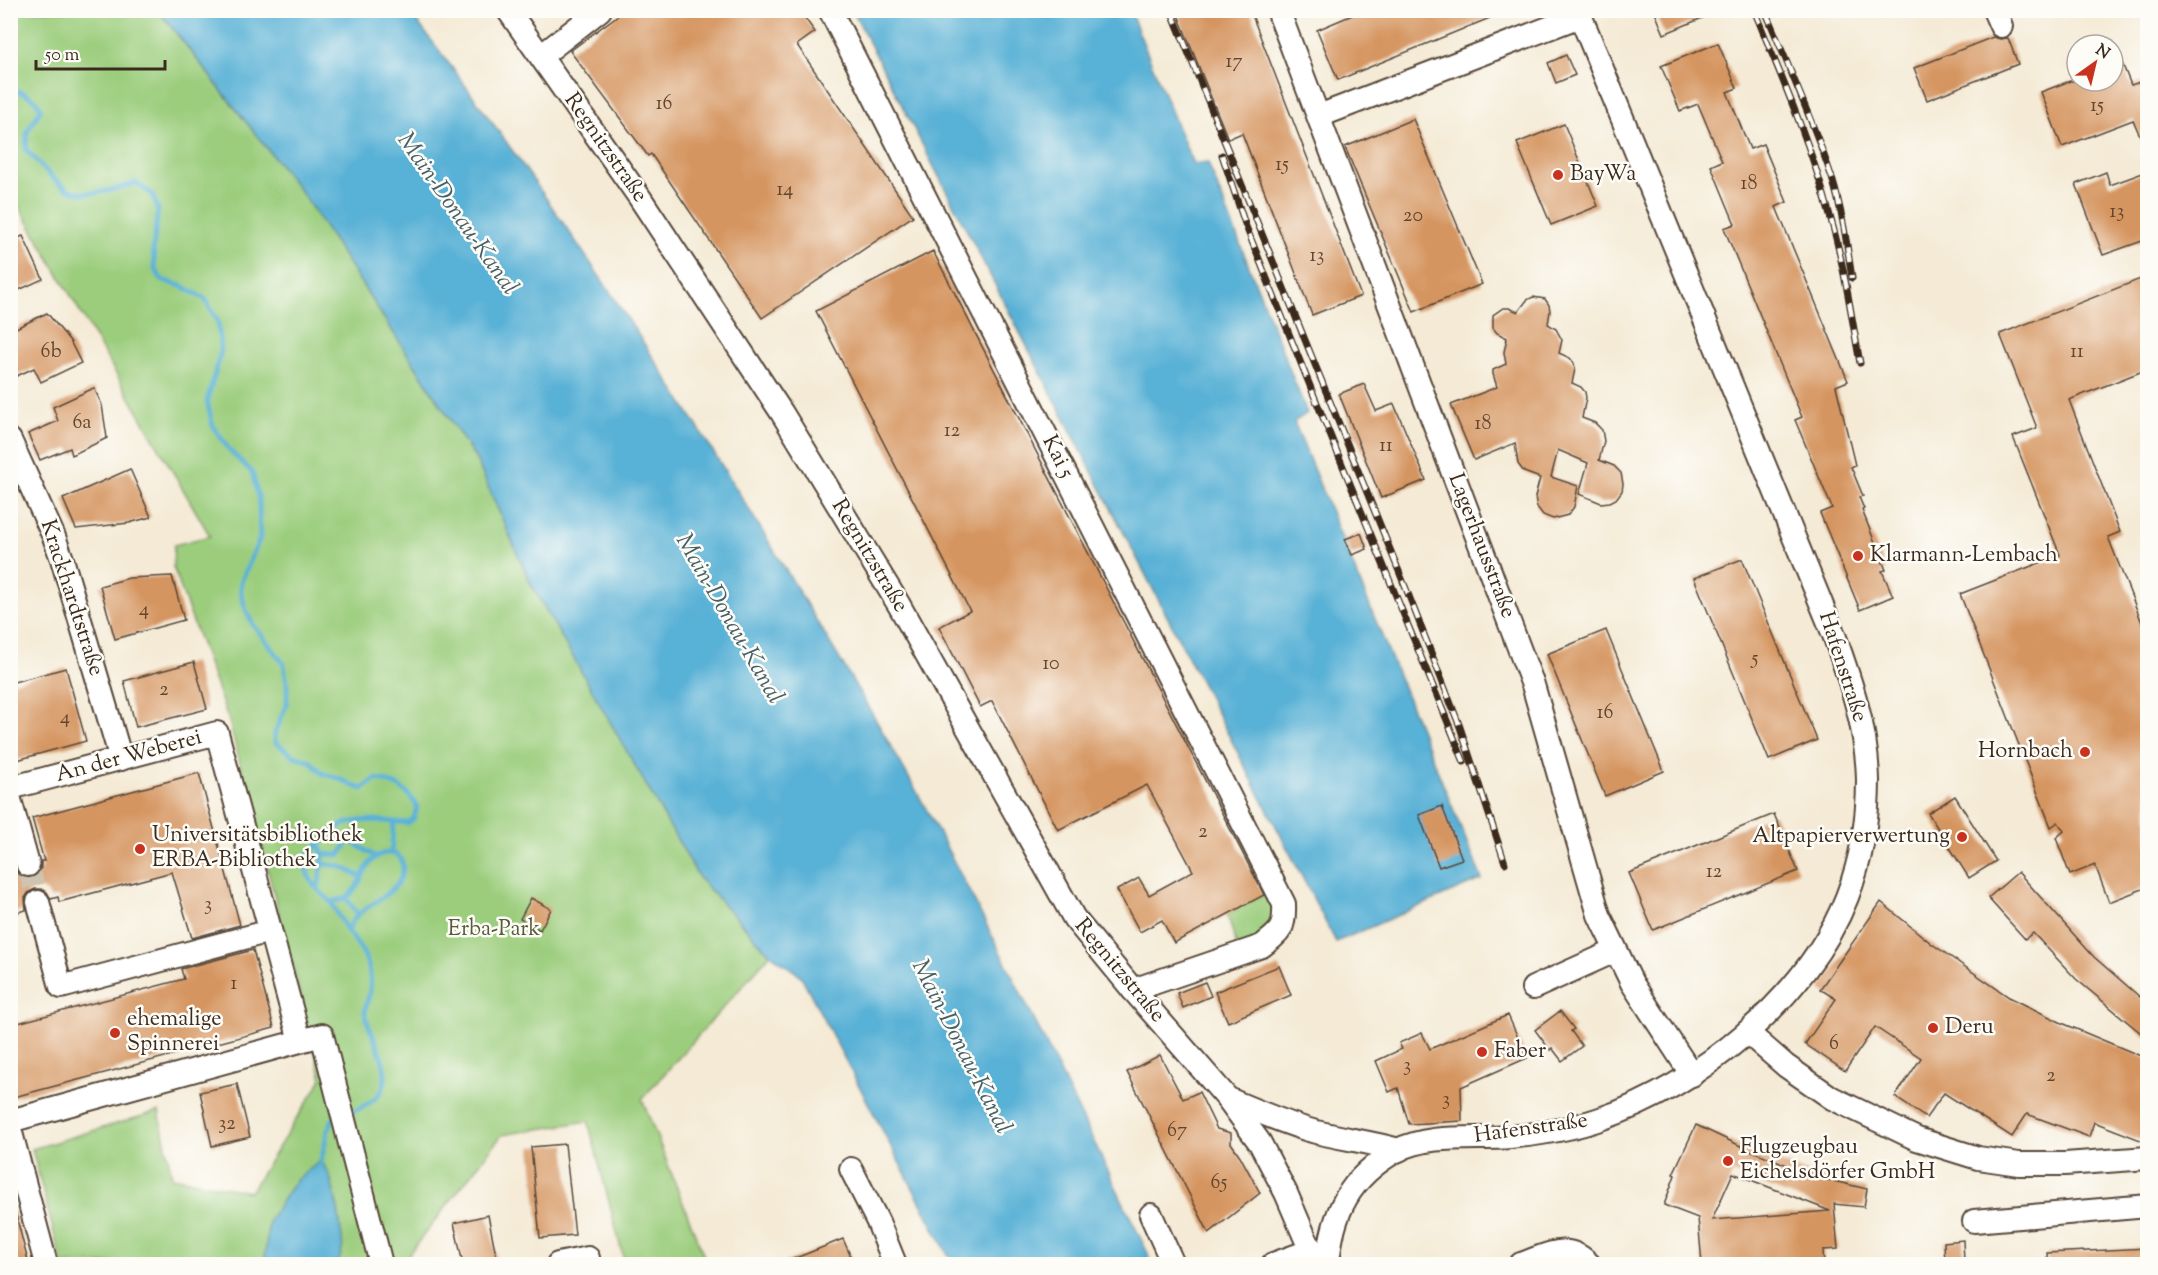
<svg xmlns="http://www.w3.org/2000/svg" width="2158" height="1275" viewBox="0 0 2158 1275" font-family="'Sorts Mill Goudy',serif">
<style>
.green{fill:#9bcd7d;stroke:#6b7c4e;stroke-width:1.5}
.water{fill:#59b1d6;stroke:#4a6e7a;stroke-width:1.5}
.lines{fill:none;stroke-linecap:round;stroke-linejoin:round}
.stream{stroke:#59b1d6;stroke-width:5}
.building{fill:#d59560;fill-rule:evenodd}
.minor-tunnel{stroke:#cfc4b0;stroke-width:22;stroke-dasharray:22 11;stroke-linecap:butt}
.minor-casing{stroke:#574739;stroke-width:26}
.minor{stroke:#fff;stroke-width:22}
.rail-casing{stroke:#3b2a1e;stroke-width:7}
.rail{stroke:#fdfcf7;stroke-width:4.5;stroke-dasharray:14;stroke-linecap:butt}
.poi-dot{fill:#c8321e;stroke:#fdfcf7;stroke-width:2}
.labels{text-anchor:middle;dominant-baseline:central;stroke-width:5;stroke-linejoin:round;paint-order:stroke}
.number-label{font-size:20px;fill:#62452e}
.street-label{font-size:22px;fill:#3b2a1e;stroke:#fdfcf7}
.poi-label{font-size:22px;fill:#3b2a1e;stroke:#fdfcf7;text-anchor:start}
.park-label{font-size:22px;fill:#585b3a;stroke:#fdfcf7}
.water-label{font-size:24px;font-style:italic;fill:#476068;stroke:#fdfcf7}
</style>
<rect width="100%" height="100%" fill="#fdfcf7"/>
<filter id="ink" filterUnits="userSpaceOnUse"><feTurbulence type="fractalNoise" baseFrequency=".0167" numOctaves="2"/><feDisplacementMap in="SourceGraphic" scale="12" xChannelSelector="R" yChannelSelector="G"/><feConvolveMatrix kernelMatrix="1 2 1 2 8 2 1 2 1" color-interpolation-filters="sRGB"/></filter>
<filter id="wash" filterUnits="userSpaceOnUse"><feTurbulence type="fractalNoise" baseFrequency=".008" numOctaves="4" result="noise"/><feDisplacementMap in="SourceGraphic" scale="24" xChannelSelector="R" yChannelSelector="G"/><feGaussianBlur stdDeviation="1.35" result="paint"/><feColorMatrix in="noise" values="0 0 0 0 0 0 0 0 0 0 0 0 0 0 0 0 0 1.4 0 .05"/><feComposite in="paint" operator="in"/></filter>
<g filter="url(#wash)">
<rect width="100%" height="100%" fill="#f4ead5"/>
<!-- green -->
<g class="green">
<path d="M10,11H159L305,197L476,459L530,582L700,879L769,953V956L642,1099L707,1264H625L588,1121L502,1135L401,1264H62L32,1149L159,1111L172,1177L250,1192L322,1079L229,721L173,567L174,545L210,536L20,208L11,197Z"/>
<path d="M1267,893L1276,902L1272,929L1238,950L1227,914Z"/>
</g>
<!-- water -->
<g class="water">
<path d="M159,11H409C548,191 673,382 790,577C838,656 887,736 931,818C1009,965 1081,1115 1153,1264H953L801,976L769,953L700,879L530,582L476,459L305,197Z"/>
<path d="M853,11H1130L1193,164L1208,163L1307,413L1294,422L1482,879L1336,942Z"/>
<path d="M321,1160L330,1176L338,1209L343,1246L338,1264H264L269,1220L295,1181Z"/>
</g>
<g class="lines">
<!-- stream -->
<g class="stream">
<path d="M10,89C23,92 36,96 41,109L27,132L26,150C38,161 49,177 63,186C82,201 115,189 136,183L152,194L158,210L153,248L155,269L162,280L184,287L205,299L218,322L221,351L207,401L213,426L230,451L252,472L259,500L260,538L241,582V593L246,610L252,623L284,664L287,684V703L275,733V742L294,756L310,761L323,774C338,775 348,785 362,789L376,779C395,783 408,789 417,807L414,818L408,823C389,822 370,818 352,822C338,825 331,832 322,842C318,847 311,850 308,855C299,872 319,892 331,902C335,901 341,900 345,898C363,890 363,854 388,853C407,852 405,874 397,884C386,899 364,906 354,919C351,922 350,928 348,932C363,949 373,966 370,990C369,997 365,1006 365,1013C366,1022 373,1035 376,1043C394,1083 386,1099 347,1114"/>
<path d="M391,853L394,822"/>
<path d="M321,854L340,855L349,840L376,857"/>
<path d="M322,864L340,866L361,877"/>
<path d="M318,888L323,859L320,844"/>
<path d="M346,898L358,915"/>
<path d="M331,902L348,932"/>
<path d="M320,1165L328,1130L333,1119L338,1117"/>
</g>
</g>
<g id="blocks">
<!-- building -->
<g class="building">
<path d="M625,10H799L815,32L797,45L913,216L762,318L651,154L648,156L570,51Z"/>
<path d="M1176,10H1250L1361,296L1312,315L1242,133L1228,139Z"/>
<path d="M1364,10H1507V11L1338,80L1317,30Z"/>
<path d="M1654,10H1719V11L1664,34Z"/>
<path d="M1993,37L2000,39L2008,38L2018,64L1927,100L1914,68Z"/>
<path d="M2113,41L2131,85L2148,79V154L2133,120L2062,147L2041,92L2070,81H2113Z"/>
<path d="M1718,43L1737,88L1727,92L1750,149L1763,144L1787,202L1776,207L1848,381L1836,386L1855,465L1851,467L1863,496L1859,497L1864,509L1862,510L1886,570L1882,571L1893,596L1860,610L1820,513L1832,508L1795,420L1802,417L1724,228L1735,224L1711,166L1722,161L1698,104L1680,111L1661,66Z"/>
<path d="M1566,55L1575,75L1556,83L1548,63Z"/>
<path d="M1413,119L1482,284L1414,312L1345,147Z"/>
<path d="M1564,124L1598,206L1551,225L1517,143Z"/>
<path d="M2148,171V239L2103,255L2076,184L2106,172L2110,185Z"/>
<path d="M23,236L43,279L10,294V241Z"/>
<path d="M933,251L1264,895L1174,943L1162,920L1140,932L1117,890L1139,878L1149,895L1193,871L1147,785L1058,830L992,701L980,707L939,627L970,611L816,311Z"/>
<path d="M2148,276V369L2069,400L2120,532L2108,537L2148,638V887L2109,902L2095,865L2070,875L2056,838L2064,831L2058,822L2051,827L1960,594L2060,555L2013,437L2037,428L2000,334Z"/>
<path d="M1533,297L1545,299L1549,305L1550,311L1548,324L1556,329L1562,340L1559,353L1570,358L1574,363L1575,369L1572,383L1581,387L1585,392L1586,398L1582,418L1595,423L1602,430L1604,441L1599,460L1614,466L1621,473L1623,484L1622,491L1616,499L1610,502L1601,503L1579,494L1588,463L1558,450L1551,477L1578,486L1574,507L1568,515L1553,519L1543,515L1537,507L1535,497L1540,478L1524,472L1518,464L1515,443L1474,460L1451,405L1497,387L1493,374V370L1506,364L1504,352L1507,338L1497,333L1493,328V315L1503,308H1509L1518,312L1527,300Z"/>
<path d="M47,313L70,341L81,363L41,382L34,368L10,379V331Z"/>
<path d="M1364,384L1376,411L1394,404L1426,480L1381,498L1339,394Z"/>
<path d="M94,388L102,405L107,438L72,455L70,448L40,460L28,434L58,421L53,407Z"/>
<path d="M130,469L151,517L129,523L76,529L63,499Z"/>
<path d="M1361,533L1367,549L1352,555L1345,539Z"/>
<path d="M1742,559L1817,740L1769,760L1694,578Z"/>
<path d="M172,576L184,620L115,639L100,586L129,578Z"/>
<path d="M1606,630L1664,771L1605,796L1547,654Z"/>
<path d="M194,662L207,709L136,727L124,681Z"/>
<path d="M66,668L86,741L17,760L10,734V683Z"/>
<path d="M199,773L240,925L192,938L172,872L59,902L58,897L51,899L47,892L41,889H35L29,892L25,898L26,910L10,914V870L15,868L18,874L24,878H32L38,874L41,868V861H44L32,818Z"/>
<path d="M1955,796L1996,861L1969,878L1928,813Z"/>
<path d="M1442,806L1462,859L1439,867L1419,815Z"/>
<path d="M1774,814L1798,871L1653,930L1629,873Z"/>
<path d="M2018,872L2094,957L2148,1004V1039L2076,979L2033,933L2025,939L1988,898Z"/>
<path d="M531,898L551,909L540,930L520,919Z"/>
<path d="M1881,902L1932,944L2009,997L2062,1023L2148,1059V1143L2094,1122L2089,1137L2027,1114L2012,1137L1944,1093L1926,1118L1895,1097L1921,1058L1875,1027L1845,1071L1805,1044L1836,999L1820,989Z"/>
<path d="M253,950L274,1028L10,1098V1025L184,979L181,969Z"/>
<path d="M1279,966L1291,995L1228,1022L1215,992Z"/>
<path d="M1205,982L1211,996L1183,1008L1177,993Z"/>
<path d="M1560,1011L1574,1029L1571,1031L1582,1046L1562,1061L1552,1048L1550,1050L1535,1030Z"/>
<path d="M1508,1015L1527,1058L1461,1087L1462,1121L1409,1124L1398,1088L1389,1092L1376,1061L1402,1049L1399,1043L1422,1033L1430,1049Z"/>
<path d="M1160,1055L1183,1099L1199,1092L1217,1129L1231,1133V1143L1240,1156L1260,1193L1209,1233L1127,1072Z"/>
<path d="M237,1084L250,1137L212,1146L200,1092Z"/>
<path d="M1696,1125L1745,1148L1817,1177L1867,1189L1864,1207L1834,1204L1838,1249L1823,1250L1824,1264H1702L1698,1218L1664,1205L1675,1175L1673,1174ZM1733,1173L1830,1211L1712,1220Z"/>
<path d="M565,1144L575,1235L540,1238L531,1147Z"/>
<path d="M15,1211L25,1250L29,1264H10V1212Z"/>
<path d="M488,1215L497,1260L476,1264H463L454,1223Z"/>
<path d="M843,1239L854,1264H781Z"/>
<path d="M1963,1240L1964,1262L1945,1263L1944,1242Z"/>
<path d="M2148,1248V1264H2048L2047,1253Z"/>
</g>
</g>
</g>
<g filter="url(#ink)">
<use href="#blocks" fill-opacity="0" stroke="#574739" stroke-width="1.5"/>
<g class="lines">
<!-- minor-tunnel -->
<path class="minor-tunnel" d="M28,865L38,902"/>
<!-- minor casing -->
<g class="minor-casing">
<g id="minor">
<path d="M508,10L640,198L782,413L899,605L1074,918L1133,990L1228,1099L1260,1143L1286,1193L1307,1242L1323,1264"/>
<path d="M830,10L1284,904C1285,928 1281,932 1262,946L1133,990"/>
<path d="M1278,10L1533,685L1599,915L1632,983L1692,1075"/>
<path d="M1994,10L2001,26"/>
<path d="M541,56L600,10"/>
<path d="M1319,116L1580,16"/>
<path d="M10,440L54,537L62,559L121,759"/>
<path d="M10,788L217,733L300,1041"/>
<path d="M10,800L28,865"/>
<path d="M38,902L61,987L270,931"/>
<path d="M1533,988L1615,951"/>
<path d="M1747,1032L1786,1066L1832,1098L1917,1139L1978,1158L2019,1164H2065L2148,1158"/>
<path d="M1228,1099C1257,1111 1286,1124 1316,1132C1344,1139 1371,1142 1399,1150"/>
<path d="M10,1121L322,1035L381,1264"/>
<path d="M10,1129L46,1264"/>
<path d="M851,1169L878,1222L895,1264"/>
<path d="M1151,1215L1173,1264"/>
<path d="M1974,1221L2148,1206"/>
<path d="M558,1264L588,1258"/>
<path d="M1273,1264L1312,1250"/>
<path d="M1328,1264C1332,1212 1350,1177 1396,1151C1430,1133 1474,1140 1510,1137C1540,1134 1571,1129 1600,1119C1699,1086 1808,997 1847,897C1861,861 1868,819 1868,780C1867,729 1851,682 1834,635L1578,10"/>
<path d="M1521,1264C1547,1255 1567,1241 1589,1264"/>
</g>
</g>
<!-- minor -->
<use href="#minor" class="minor"/>
<!-- rail casing -->
<g class="rail-casing">
<g id="rail">
<path d="M1171,10L1409,596L1460,727L1505,863"/>
<path d="M1754,10C1782,78 1811,145 1830,216C1844,264 1851,314 1860,363"/>
<path d="M1765,10C1788,66 1813,121 1832,178C1842,210 1847,244 1852,278"/>
<path d="M1222,155L1245,224L1306,376L1464,762"/>
</g>
</g>
<!-- rail -->
<use href="#rail" class="rail"/>
</g>
</g>
<!-- markers -->
<g class="poi-dot">
<circle cx="1558" cy="175" r="6"/>
<circle cx="1858" cy="556" r="6"/>
<circle cx="2085" cy="752" r="6"/>
<circle cx="1962" cy="837" r="6"/>
<circle cx="140" cy="849" r="6"/>
<circle cx="1933" cy="1028" r="6"/>
<circle cx="115" cy="1033" r="6"/>
<circle cx="1482" cy="1052" r="6"/>
<circle cx="1728" cy="1161" r="6"/>
</g>
<g class="labels">
<!-- number labels -->
<g class="number-label">
<text x="1234" y="62">17</text>
<text x="664" y="104">16</text>
<text x="2097" y="106">15</text>
<text x="1282" y="165">15</text>
<text x="1749" y="184">18</text>
<text x="785" y="190">14</text>
<text x="2117" y="212">13</text>
<text x="1413" y="216">20</text>
<text x="1317" y="256">13</text>
<text x="51" y="352">6b</text>
<text x="2077" y="352">11</text>
<text x="82" y="423">6a</text>
<text x="1483" y="424">18</text>
<text x="952" y="431">12</text>
<text x="1386" y="446">11</text>
<text x="144" y="610">4</text>
<text x="1755" y="659">5</text>
<text x="1051" y="664">10</text>
<text x="164" y="690">2</text>
<text x="1605" y="713">16</text>
<text x="65" y="718">4</text>
<text x="1203" y="832">2</text>
<text x="1714" y="872">12</text>
<text x="208" y="905">3</text>
<text x="234" y="984">1</text>
<text x="1834" y="1044">6</text>
<text x="1407" y="1066">3</text>
<text x="2051" y="1076">2</text>
<text x="1446" y="1100">3</text>
<text x="227" y="1124">32</text>
<text x="1177" y="1131">67</text>
<text x="1219" y="1183">65</text>
</g>
<!-- street labels -->
<g class="street-label">
<text transform="translate(605 148) rotate(55)">Regnitzstraße</text>
<text transform="translate(1057 457) rotate(63)">Kai 5</text>
<text transform="translate(1481 546) rotate(69)">Lagerhausstraße</text>
<text transform="translate(869 556) rotate(59)">Regnitzstraße</text>
<text transform="translate(71 598) rotate(72)">Krackhardtstraße</text>
<text transform="translate(1842 667) rotate(72)">Hafenstraße</text>
<text transform="translate(129 757) rotate(-15)">An der Weberei</text>
<text transform="translate(1119 971) rotate(50)">Regnitzstraße</text>
<text transform="translate(1531 1129) rotate(-8)">Hafenstraße</text>
</g>
<!-- poi labels -->
<g class="poi-label">
<text x="1570" y="175">BayWa</text>
<text x="1870" y="556">Klarmann-Lembach</text>
<text x="2073" y="752" text-anchor="end">Hornbach</text>
<text x="152" y="836">Universitätsbibliothek<tspan x="152" dy="25">ERBA-Bibliothek</tspan></text>
<text x="1950" y="837" text-anchor="end">Altpapierverwertung</text>
<text x="127" y="1020">ehemalige<tspan x="127" dy="25">Spinnerei</tspan></text>
<text x="1945" y="1028">Deru</text>
<text x="1494" y="1052">Faber</text>
<text x="1740" y="1148">Flugzeugbau<tspan x="1740" dy="25">Eichelsdörfer GmbH</tspan></text>
</g>
<!-- park labels -->
<g class="park-label">
<text x="494" y="930">Erba-Park</text>
</g>
<!-- water labels -->
<g class="water-label">
<text transform="translate(457 214) rotate(55)">Main-Donau-Kanal</text>
<text transform="translate(729 619) rotate(60)">Main-Donau-Kanal</text>
<text transform="translate(961 1047) rotate(63)">Main-Donau-Kanal</text>
</g>
</g>
<!-- margin -->
<rect width="2158" height="1275" fill="none" stroke="#fdfcf7" stroke-width="36"/>
<!-- north arrow -->
<g transform="translate(2095 63) rotate(34)"><circle r="28" fill="#fdfcf7" stroke="#afa8a0" stroke-width="1.5"/>
<path d="M0-4.5L10 22L0 15L-10 22Z" fill="#c8321e"/>
<text y="-9" font-size="16" font-weight="bold" text-anchor="middle" fill="#3b2a1e">N</text>
</g>
<!-- scale -->
<path d="M36 60v9h129v-9" fill="none" stroke="#3b2a1e" stroke-width="3"/>
<text x="45" y="60" font-size="18" fill="#3b2a1e" stroke="#fdfcf7" stroke-width="4.5" paint-order="stroke">50 m</text>
</svg>
